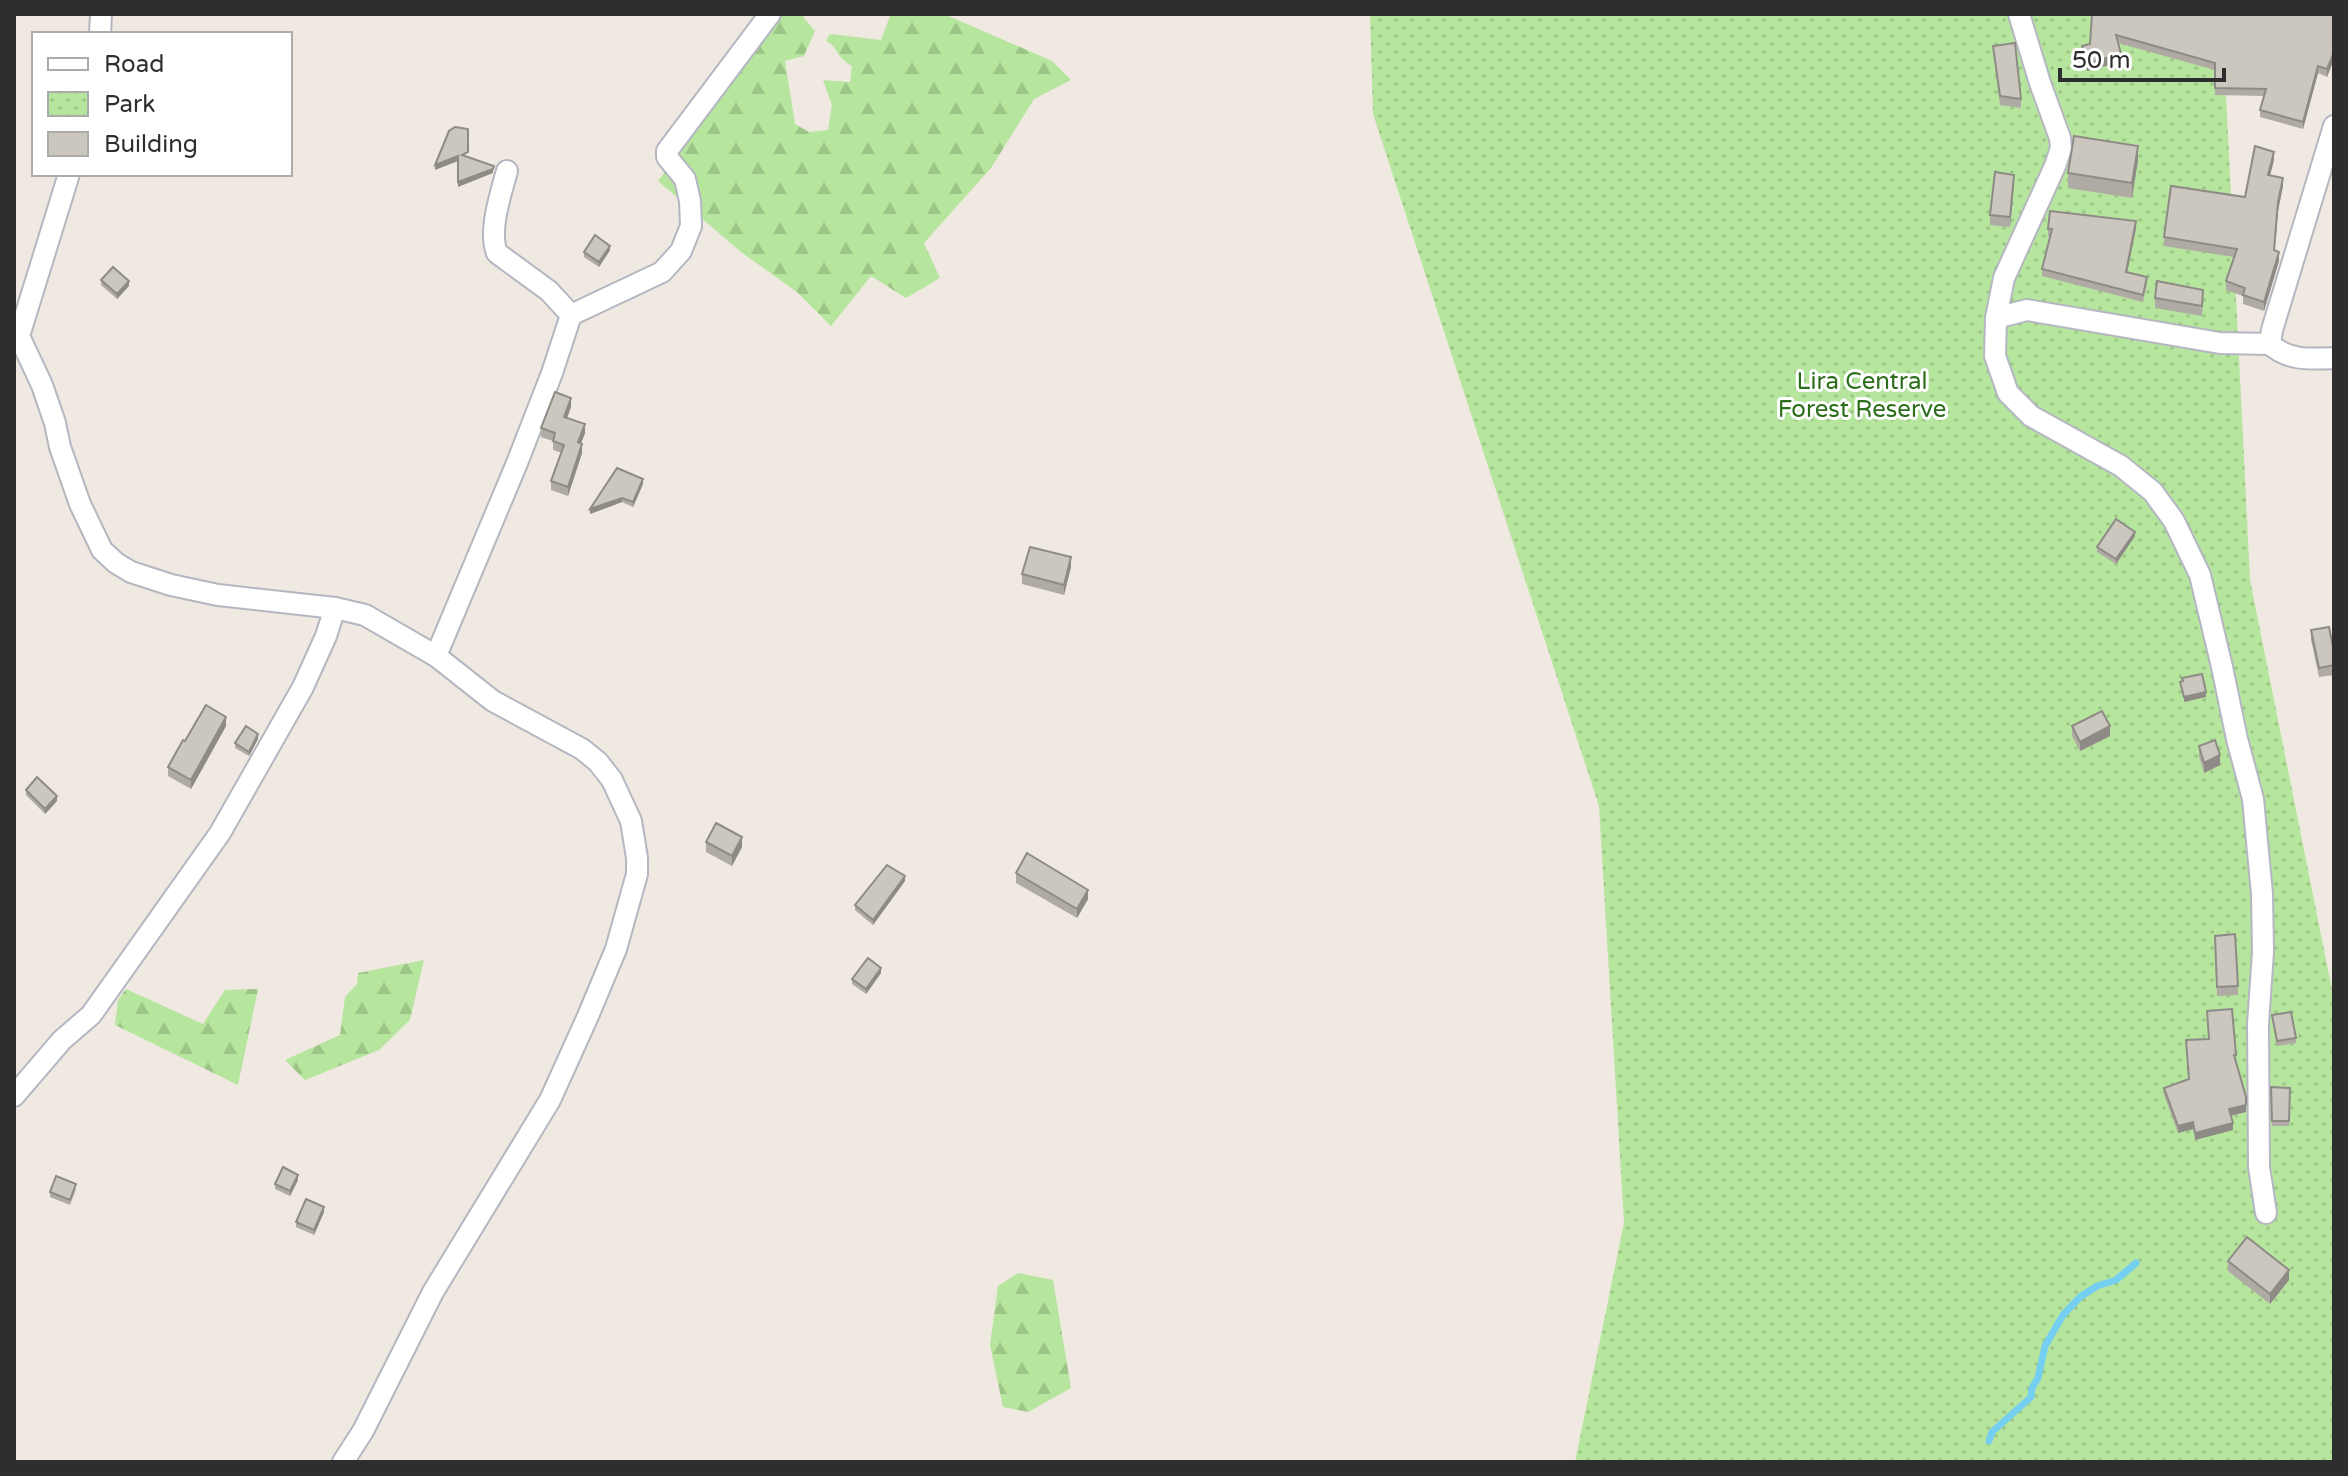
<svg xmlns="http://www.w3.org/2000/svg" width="2348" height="1476" viewBox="0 0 2348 1476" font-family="'Varela Round',sans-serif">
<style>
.forest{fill:url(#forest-firs)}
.park{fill:url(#park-dots)}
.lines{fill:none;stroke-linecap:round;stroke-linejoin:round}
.stream{stroke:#75cff0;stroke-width:7}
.minor-casing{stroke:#b4b7c1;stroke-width:24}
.minor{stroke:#fff;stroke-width:20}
.wall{fill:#afaba4}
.shaded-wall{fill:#8e8b86}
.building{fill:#cbc7bf;stroke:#8e8b86;stroke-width:2}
.labels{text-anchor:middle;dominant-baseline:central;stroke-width:6;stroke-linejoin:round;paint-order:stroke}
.park-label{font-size:24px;fill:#2c6e1b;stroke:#fff}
</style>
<defs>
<pattern id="forest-firs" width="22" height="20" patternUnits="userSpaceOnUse" patternTransform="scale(2)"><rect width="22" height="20" fill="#b6e59e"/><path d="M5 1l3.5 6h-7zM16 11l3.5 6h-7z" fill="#9dc588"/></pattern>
<pattern id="park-dots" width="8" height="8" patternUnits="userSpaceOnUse" patternTransform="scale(2)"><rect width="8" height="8" fill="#b6e59e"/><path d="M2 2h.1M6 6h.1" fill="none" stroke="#9dc588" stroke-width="1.8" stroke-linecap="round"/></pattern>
</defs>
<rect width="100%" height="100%" fill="#efe9e1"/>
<!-- forest -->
<g class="forest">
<path d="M783,14H803L804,18L815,31L804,56L785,61L795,124L809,132L828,130L832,105L823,80L850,82L852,66C835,57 839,47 826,41L830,34L881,40L890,16L885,14H944L1052,61L1071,80L1034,99L991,168L924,243L940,278L906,298L871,276L831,326L798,293L741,252L658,181Z"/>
<path d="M424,960L410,1020L379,1050L305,1080L285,1060L340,1035L345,997L357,984L358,973Z"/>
<path d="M126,989L203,1024L225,990L258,989L238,1085L115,1025L118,1000Z"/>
<path d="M1018,1273L1053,1280L1071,1388L1028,1412L1003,1407L990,1345L998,1286Z"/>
</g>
<!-- park -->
<path class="park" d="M1370,14H2222L2250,580L2334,1000V1462H1575L1624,1223L1599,806L1373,114Z"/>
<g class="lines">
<!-- stream -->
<path class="stream" d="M1989,1441L1992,1432L2031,1397L2032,1388L2038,1378L2045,1346L2063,1315L2080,1297L2097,1286L2116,1280L2136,1263"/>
<!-- minor casing -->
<g class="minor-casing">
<g id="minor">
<path d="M2019,14L2040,83L2060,138L2061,148L2055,166L2004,278L1996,318L1995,356L2008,393L2031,416L2121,466L2153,492L2174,521L2200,575L2222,667L2237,739L2253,799L2262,894L2263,952L2258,1024L2259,1167L2266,1213"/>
<path d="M100,34L101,14"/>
<path d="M2334,126L2272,330L2270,344C2288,361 2311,359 2334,358"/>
<path d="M507,171C501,193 488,231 497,253L549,291L571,315"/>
<path d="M69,174L19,336L42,385L55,423L60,447L80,504L102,550L116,563L131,572L171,585L218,595L335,608L365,615L436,656L493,701L582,749L598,762L612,780L631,821L637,858V874L616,949L588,1016L550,1100L433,1292L363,1431L343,1462"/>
<path d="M1996,318L2027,310L2220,343L2270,344"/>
<path d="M436,656L517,463L552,373L571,315L662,272L681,251L691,226L690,201L685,179L667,157V151L770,14"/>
<path d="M14,1096L62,1040L91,1015L220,833L303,687L326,636L335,608"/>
</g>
</g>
<!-- minor -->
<use href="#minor" class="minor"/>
</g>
<!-- wall -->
<g class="wall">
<path d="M2092,14L2334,59L2327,77L2318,73L2303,129L2260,117V110L2264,96L2215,95V70L2118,43L2121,62L2087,71L2082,53V46L2090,44Z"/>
<path d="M1993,46L2021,99V108L2000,105Z"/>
<path d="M2138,160L2132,198L2068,188V173Z"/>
<path d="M2274,160L2270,175L2283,186L2278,211L2274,251L2279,261L2264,311L2243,304V296L2226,290V281L2234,257L2164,246V237L2245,197Z"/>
<path d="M2014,184L2010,227L1990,225V215Z"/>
<path d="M2136,228L2127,272L2147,284L2143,302L2042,276V269L2050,236H2048V229Z"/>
<path d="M610,250L599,267L584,257V252Z"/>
<path d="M101,280L129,286L117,299L101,285Z"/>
<path d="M2155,298L2203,299L2202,316L2155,308Z"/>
<path d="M571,407L567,418L585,433L581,443L582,453L568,496L551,490V481L562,453L553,450V441L541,437V428Z"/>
<path d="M643,484L633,507L622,502L590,514Z"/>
<path d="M2135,536L2116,564L2097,552V547Z"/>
<path d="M1071,567L1064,595L1022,584V574Z"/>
<path d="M2311,630L2334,652V675L2319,677L2311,640Z"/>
<path d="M226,726L191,789L168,776V767L185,741Z"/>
<path d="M2072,726L2110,736L2080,751L2072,736Z"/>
<path d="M258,739L249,756L235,748V743Z"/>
<path d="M2199,746L2220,765L2204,773L2199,756Z"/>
<path d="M26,790L57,801L45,814L26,795Z"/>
<path d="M706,842L742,847L732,866L706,852Z"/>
<path d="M1016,873L1088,899L1077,918L1016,883Z"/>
<path d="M905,881L873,925L855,910V905Z"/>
<path d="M2235,934L2238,995L2217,996L2215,936Z"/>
<path d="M881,973L866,994L852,984V979Z"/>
<path d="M2207,1011L2236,1055V1062L2246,1112L2231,1116L2233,1130L2195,1140L2193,1129L2178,1133L2164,1095V1088L2189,1079L2209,1039Z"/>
<path d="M2272,1015L2296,1038V1043L2277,1046Z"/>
<path d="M2271,1087L2290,1088L2289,1126H2272Z"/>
<path d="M298,1180L290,1196L275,1189V1184Z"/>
<path d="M76,1189L70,1205L50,1197V1192Z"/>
<path d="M324,1212L314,1235L296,1227V1222Z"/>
<path d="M2228,1261L2289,1280L2270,1304L2228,1271Z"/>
</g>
<!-- shaded-wall -->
<g class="shaded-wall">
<path d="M2334,52V59L2327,77V69Z"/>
<path d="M2121,54V62L2087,71V63Z"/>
<path d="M2318,66V73L2303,129V122Z"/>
<path d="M2138,146V160L2132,198V183Z"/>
<path d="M2274,152V160L2268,183V175Z"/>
<path d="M458,156V161L435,170V165Z"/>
<path d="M493,169V173L458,187V182Z"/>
<path d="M2014,175V184L2010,227V217Z"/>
<path d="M2283,178V186L2278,211L2274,259L2278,202Z"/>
<path d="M2136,221V228L2126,279V272Z"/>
<path d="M610,246V250L599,267V262Z"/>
<path d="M2279,252V261L2264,311V302Z"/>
<path d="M129,281V286L117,299V294Z"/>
<path d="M571,398V407L564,426V417Z"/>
<path d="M585,424V433L578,451V442Z"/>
<path d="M582,444V453L568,496V487Z"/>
<path d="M643,479V484L633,507V502Z"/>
<path d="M622,498V502L590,514V509Z"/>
<path d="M2135,532V536L2116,564V559Z"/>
<path d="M1071,557V567L1064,595V585Z"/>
<path d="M2206,692V697L2184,702V697Z"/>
<path d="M226,717V726L191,789V780Z"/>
<path d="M2110,726V736L2080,751V742Z"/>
<path d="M258,734V739L249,756V752Z"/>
<path d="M2220,755V765L2204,773V763Z"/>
<path d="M57,796V801L45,814V809Z"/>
<path d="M742,837V847L732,866V856Z"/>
<path d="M905,876V881L873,925V920Z"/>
<path d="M1088,890V899L1077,918V909Z"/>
<path d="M881,968V973L866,994V989Z"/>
<path d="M2246,1105V1112L2229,1116V1109Z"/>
<path d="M2193,1122V1129L2178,1133V1126Z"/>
<path d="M2233,1123V1130L2195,1140V1133Z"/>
<path d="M298,1175V1180L290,1196V1191Z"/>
<path d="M324,1207V1212L314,1235V1230Z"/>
<path d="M2289,1270V1280L2270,1304V1294Z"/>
</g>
<!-- building -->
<g class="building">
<path d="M2092,14H2334V52L2327,69L2318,66L2303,122L2260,110L2266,89L2215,88V63L2116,35L2121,54L2087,63L2082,46L2090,44Z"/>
<path d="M2015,43L2021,99L2000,96L1993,46Z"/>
<path d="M455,127L468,129V152L462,155L494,166L493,169L458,182V156L435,165L449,131Z"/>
<path d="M2074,136L2138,146L2132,183L2068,173Z"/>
<path d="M2255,146L2274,152L2268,175L2283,178L2278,202L2274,250L2279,252L2264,302L2243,295L2245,288L2226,281L2237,249L2164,237L2171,186L2245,197Z"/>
<path d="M1995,172L2014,175L2010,217L1990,215Z"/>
<path d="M2050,211L2136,221L2126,272L2147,277L2143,295L2042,269L2052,229H2048Z"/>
<path d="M595,235L610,246L599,262L584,252Z"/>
<path d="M113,267L129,281L117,294L101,280Z"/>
<path d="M2157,281L2203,290L2202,306L2155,298Z"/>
<path d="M555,392L571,398L564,417L585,424L578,442L582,444L568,487L551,481L564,445L553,441L555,433L541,428Z"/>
<path d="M617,468L643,479L633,502L622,498L590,509Z"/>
<path d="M2116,519L2135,532L2116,559L2097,547Z"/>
<path d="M1030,547L1071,557L1064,585L1022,574Z"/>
<path d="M2329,627L2334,652V665L2319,668L2311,630Z"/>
<path d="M2202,674L2206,692L2184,697L2180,682L2183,681L2182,678Z"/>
<path d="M206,705L226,717L191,780L168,767L183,740L185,741Z"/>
<path d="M2102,711L2110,726L2080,742L2072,726Z"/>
<path d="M246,726L258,734L249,752L235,743Z"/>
<path d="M2215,740L2220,755L2204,763L2199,746Z"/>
<path d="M37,777L57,796L45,809L26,790Z"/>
<path d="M716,823L742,837L732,856L706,842Z"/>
<path d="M1027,853L1088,890L1077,909L1016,873Z"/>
<path d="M887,865L905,876L873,920L855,905Z"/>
<path d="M2235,934L2238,986L2217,987L2215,936Z"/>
<path d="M868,958L881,968L866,989L852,979Z"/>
<path d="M2232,1009L2236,1055H2234L2246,1097V1105L2229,1109L2233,1123L2195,1133L2193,1122L2178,1126L2164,1088L2189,1079L2186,1040L2209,1039L2207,1011Z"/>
<path d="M2291,1012L2296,1038L2277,1041L2272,1015Z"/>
<path d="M2271,1087L2290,1088L2289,1121H2272Z"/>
<path d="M283,1167L298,1175L290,1191L275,1184Z"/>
<path d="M56,1176L76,1184L70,1200L50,1192Z"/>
<path d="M306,1199L324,1207L314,1230L296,1222Z"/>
<path d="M2247,1237L2289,1270L2270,1294L2228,1261Z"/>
</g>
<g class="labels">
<!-- park labels -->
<g class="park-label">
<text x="1862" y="381">Lira Central<tspan x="1862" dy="28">Forest Reserve</tspan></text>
</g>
</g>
<!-- border -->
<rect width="2348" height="1476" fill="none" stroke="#2e2e2e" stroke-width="32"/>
<!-- legend -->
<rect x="32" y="32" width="260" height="144" fill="#ffffff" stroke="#ababab" stroke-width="2"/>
<rect x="48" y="58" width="40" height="12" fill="#ffffff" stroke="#ababab" stroke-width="2"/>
<text x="104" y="72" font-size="24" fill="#2e2e2e">Road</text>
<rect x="48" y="92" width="40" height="24" fill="url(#park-dots)" stroke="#ababab" stroke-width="2"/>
<text x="104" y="112" font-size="24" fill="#2e2e2e">Park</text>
<rect x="48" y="132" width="40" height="24" fill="#cbc7bf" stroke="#ababab" stroke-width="2"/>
<text x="104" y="152" font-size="24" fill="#2e2e2e">Building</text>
<!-- scale -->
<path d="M2060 68v12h164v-12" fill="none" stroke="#2e2e2e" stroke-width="4"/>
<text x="2072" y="68" font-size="24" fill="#2e2e2e" stroke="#ffffff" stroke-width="6" paint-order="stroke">50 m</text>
</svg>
